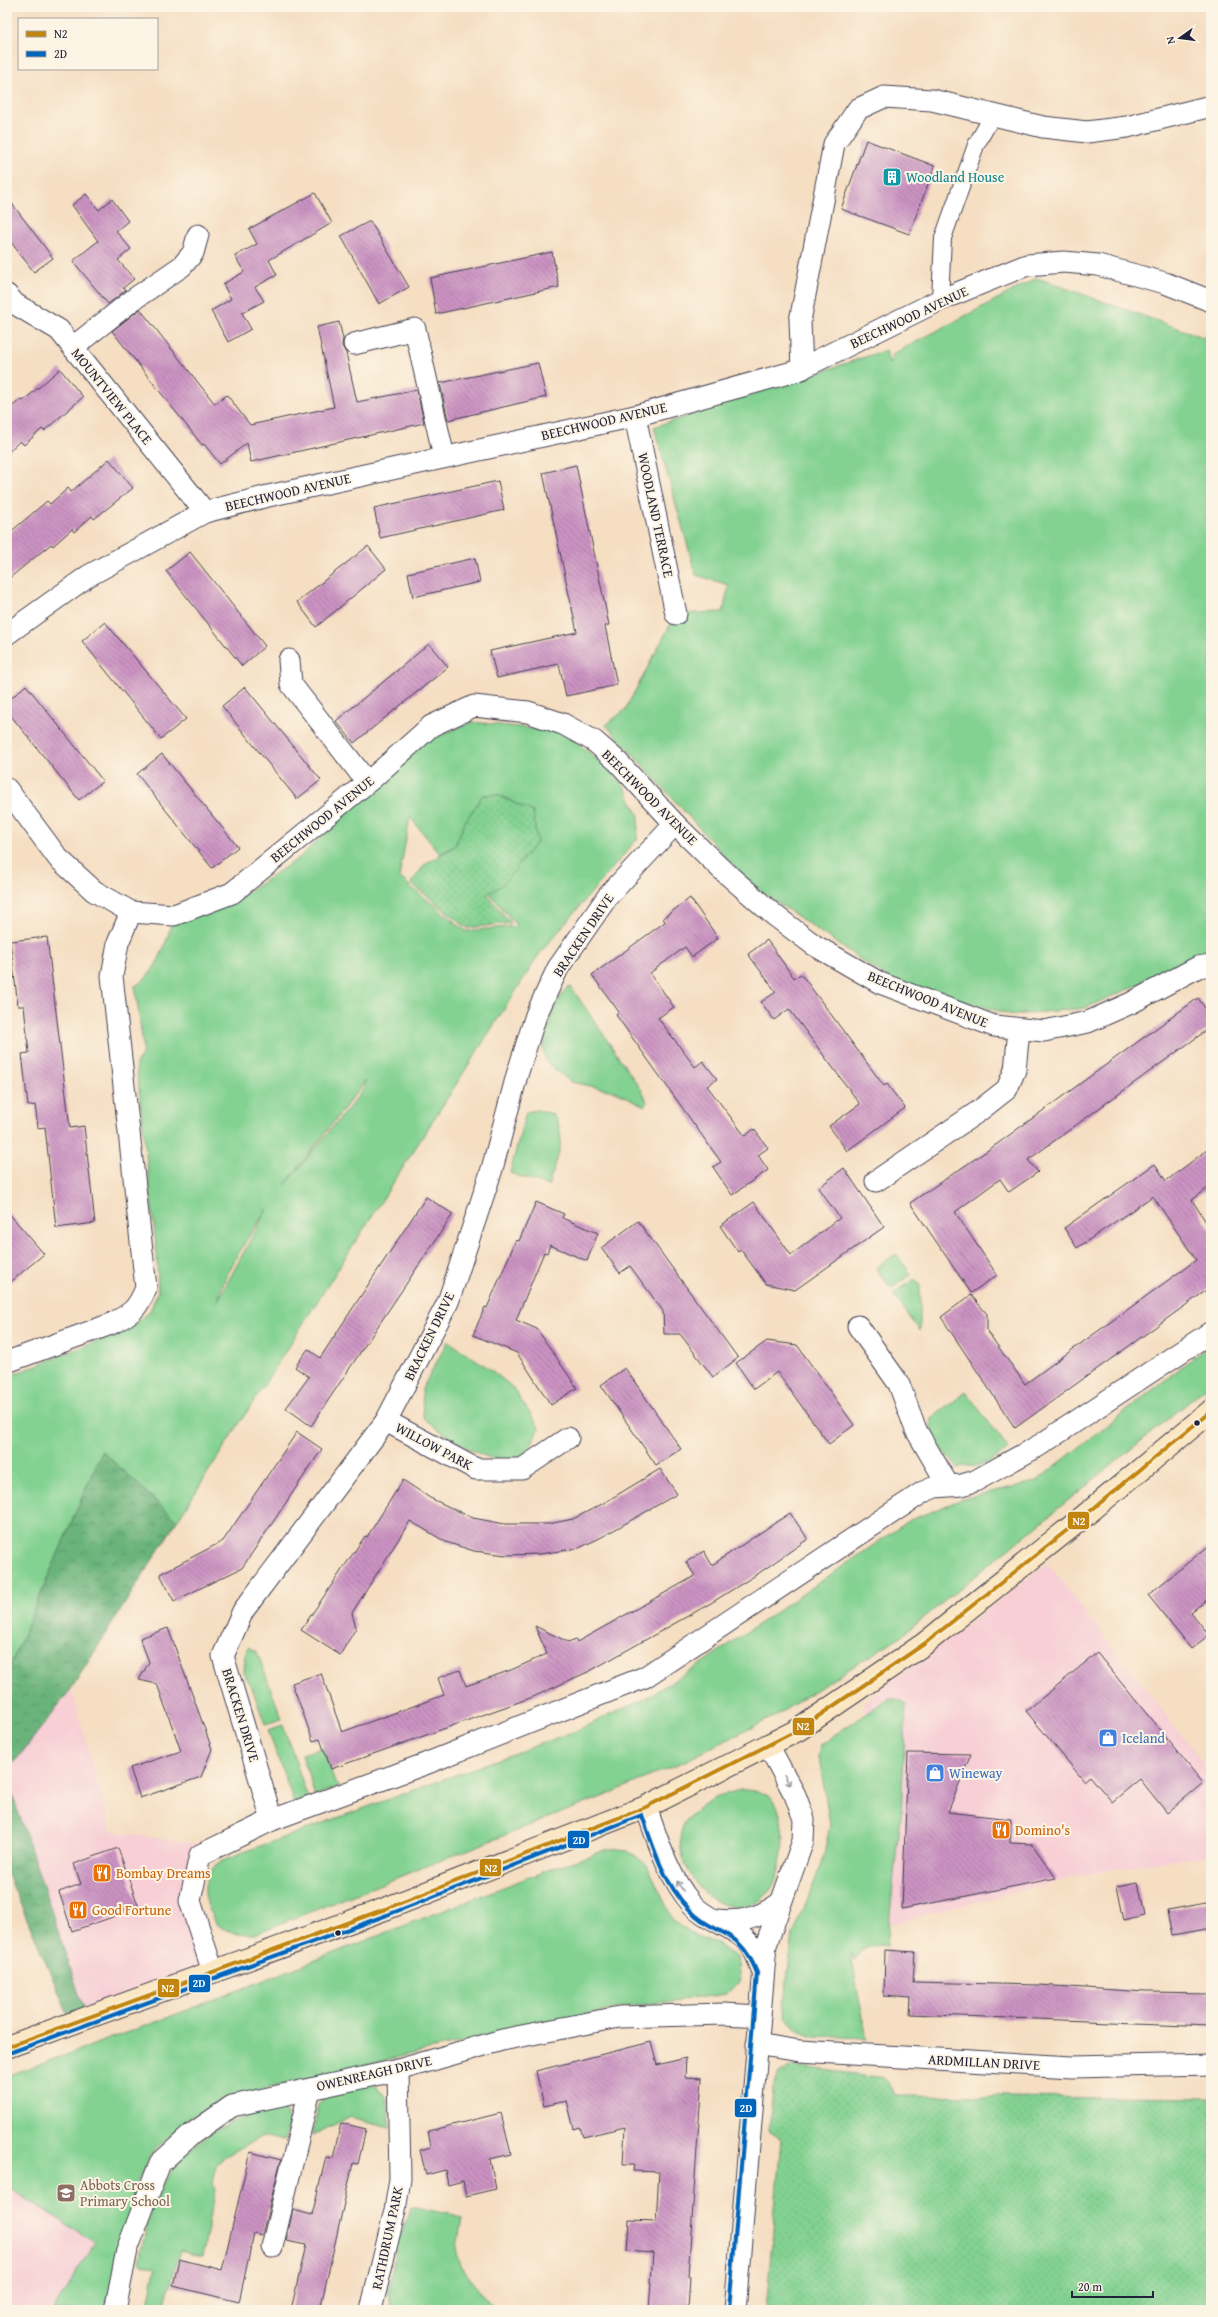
<svg xmlns="http://www.w3.org/2000/svg" width="1218" height="2317" viewBox="0 0 1218 2317" font-family="'Gentium Book Plus',serif">
<style>
.built{fill:#f7cfd5}
.green{fill:#83d292;stroke:#527a66;fill-rule:evenodd}
.forest{fill:url(#forest-crowns);stroke:#466b5c}
.park{fill:url(#park-dots);stroke:#527a66}
.building{fill:url(#building-back-hatch)}
.lines{fill:none;stroke-linecap:round;stroke-linejoin:round}
.pedestrian-casing{stroke:#423e4f;stroke-width:18}
.minor-casing{stroke:#423e4f;stroke-width:23}
.secondary-casing{stroke:#423e4f;stroke-width:24}
.pedestrian{stroke:#fff;stroke-width:16}
.minor{stroke:#fff;stroke-width:21}
.secondary{stroke:#fbe7c3;stroke-width:22}
.bus-1-casing{stroke:#fcf5e5;stroke-width:7}
.bus-2-casing{stroke:#fcf5e5;stroke-width:7}
.bus-1{stroke:#c2850f;stroke-width:4}
.bus-2{stroke:#0065bd;stroke-width:4}
.oneway{stroke:#9c9ca7}
.bus-dot{fill:#22223b;stroke:#fcf5e5;stroke-width:1.5}
.labels{text-anchor:middle;dominant-baseline:central;stroke-width:4;stroke-linejoin:round;paint-order:stroke}
.culture-label{font-size:14px;fill:#0d838f;stroke:#fcf5e5;text-anchor:start}
.street-label{font-size:14px;fill:#22223b;stroke:#fcf5e5}
.shop-label{font-size:14px;fill:#366cbe;stroke:#fcf5e5;text-anchor:start}
.food-label{font-size:14px;fill:#c56008;stroke:#fcf5e5;text-anchor:start}
.education-label{font-size:14px;fill:#785e54;stroke:#fcf5e5;text-anchor:start}
.line-badge{stroke:#fcf5e5;stroke-width:1.5}
.badge-label{font-size:11px;text-anchor:middle;font-weight:bold;fill:#fff}
</style>
<defs>
<pattern id="forest-crowns" width="20" height="18" patternUnits="userSpaceOnUse"><rect width="20" height="18" fill="#6ab47c"/><path d="M2 6a3 3 0 1 1 6 0M12 15a3 3 0 1 1 6 0" fill="none" stroke="#579267"/></pattern>
<pattern id="park-dots" width="8" height="8" patternUnits="userSpaceOnUse"><rect width="8" height="8" fill="#83d292"/><path d="M2 2h.1M6 6h.1" fill="none" stroke="#71b47f" stroke-width="1.8" stroke-linecap="round"/></pattern>
<pattern id="building-back-hatch" width="6" height="6" patternUnits="userSpaceOnUse"><rect width="6" height="6" fill="#cb93c2"/><path d="M-1 5l2 2M0 0l6 6M5-1l2 2" fill="none" stroke="#a4789f"/></pattern>
</defs>
<rect width="100%" height="100%" fill="#fcf5e5"/>
<filter id="ink" filterUnits="userSpaceOnUse"><feTurbulence type="fractalNoise" baseFrequency=".025" numOctaves="2"/><feDisplacementMap in="SourceGraphic" scale="8" xChannelSelector="R" yChannelSelector="G"/><feConvolveMatrix kernelMatrix="1 2 1 2 8 2 1 2 1" color-interpolation-filters="sRGB"/></filter>
<filter id="wash" filterUnits="userSpaceOnUse"><feTurbulence type="fractalNoise" baseFrequency=".012" numOctaves="4" result="noise"/><feDisplacementMap in="SourceGraphic" scale="16" xChannelSelector="R" yChannelSelector="G"/><feGaussianBlur stdDeviation="0.9" result="paint"/><feColorMatrix in="noise" values="0 0 0 0 0 0 0 0 0 0 0 0 0 0 0 0 0 1.4 0 .05"/><feComposite in="paint" operator="in"/></filter>
<g filter="url(#wash)">
<rect width="100%" height="100%" fill="#f5dec2"/>
<!-- built -->
<g class="built">
<path d="M1048,1564L1211,1773V1855L1095,1872L889,1924L864,1702Z"/>
<path d="M71,1689L111,1831L215,1847L190,1901L213,1972L87,2018L7,1778V1767Z"/>
<path d="M164,2019L99,2310H7V2076Z"/>
</g>
<!-- green -->
<g class="green">
<path d="M1037,278L1211,340V953L1085,1008L1013,1015L892,981L749,883L606,725L625,710L676,614L723,612L729,585L696,575L654,427L886,350L889,364L893,354Z"/>
<path d="M473,722L566,732L622,782L639,816L637,839L540,953L177,1521L102,1451L7,1673V1377L130,1328L150,1311L158,1292L157,1254L136,1063L142,1056L143,1045L135,986C159,973 167,939 174,915L250,891L300,857L421,743ZM483,795H497L511,800L504,883L489,893L517,926L466,931L399,877L410,817L440,854L455,846L465,822ZM366,1080L360,1094L285,1185ZM267,1209L217,1302C226,1269 248,1238 267,1209Z"/>
<path d="M571,987L644,1094L647,1103L645,1106L614,1091L571,1082L547,1063L543,1050L544,1039L556,1003L567,988Z"/>
<path d="M537,1110L553,1114C569,1137 556,1162 548,1186L510,1173L526,1112Z"/>
<path d="M896,1254L911,1274L891,1289L876,1268Z"/>
<path d="M915,1279L920,1286V1331L893,1294Z"/>
<path d="M448,1341L490,1369L513,1388L537,1424L539,1429C533,1437 530,1451 521,1457C494,1472 444,1434 423,1418L422,1389Z"/>
<path d="M1211,1344V1384L904,1634L777,1715L687,1760L602,1797L254,1934C244,1934 227,1933 218,1925C214,1922 211,1914 209,1909C201,1889 204,1873 222,1860L573,1732L644,1699L702,1663L910,1520L965,1498L1035,1482Z"/>
<path d="M966,1392L1009,1449C994,1459 982,1470 964,1465L958,1468C948,1455 927,1437 931,1419Z"/>
<path d="M248,1647L257,1652L282,1719L265,1724L251,1685L244,1674L245,1655Z"/>
<path d="M889,1698L899,1700L906,1705L901,1818L899,1824L887,1946C872,1943 861,1945 855,1961L850,1952L867,2038L815,2036L798,2030L786,2017L784,2001L793,1935L822,1863L830,1825L819,1757L821,1744Z"/>
<path d="M283,1725L308,1798L294,1803L268,1730Z"/>
<path d="M323,1748L335,1782L339,1786L315,1796L302,1754Z"/>
<path d="M740,1790C751,1790 766,1791 774,1801C788,1822 784,1868 771,1889C756,1912 726,1911 707,1895C690,1881 670,1842 686,1821C700,1803 719,1795 740,1790Z"/>
<path d="M608,1849L628,1851L647,1865L673,1920L691,1934L719,1944L737,1957L740,1982L727,1994L617,2008L420,2052L223,2099L184,2122L153,2152L137,2182L106,2310H53L95,2242L7,2187V2076L164,2019L532,1876Z"/>
<path d="M371,2083C391,2092 388,2108 390,2127L350,2117L313,2135L318,2104L328,2093Z"/>
<path d="M278,2106C293,2115 288,2127 285,2141L262,2136L224,2157L216,2166L212,2183L216,2189L202,2257L180,2251L163,2310H147L155,2269L139,2263C155,2172 187,2130 278,2106Z"/>
<path d="M411,2206L462,2217L456,2254L464,2272L493,2307V2310H391L389,2290L396,2247Z"/>
</g>
<!-- forest -->
<g class="forest">
<path d="M102,1451L177,1521L71,1689L17,1759L7,1768V1673Z"/>
<path d="M7,1778L87,2018L72,2023L7,1873Z"/>
</g>
<!-- park -->
<g class="park">
<path d="M483,795H497L533,812L537,842L504,883L487,895L511,923L467,928L411,883L425,864L455,846L465,822Z"/>
<path d="M794,2066L885,2078L895,2095L1211,2098V2310H766L781,2139L769,2131L773,2089L779,2073Z"/>
</g>
<g id="blocks">
<!-- building -->
<g class="building">
<path d="M866,140L935,166L909,234L841,209Z"/>
<path d="M315,193L332,223L269,260L277,275L255,287L264,301L242,313L251,329L228,342L211,311L231,299L223,284L244,272L235,256L257,244L249,229Z"/>
<path d="M86,194L99,210L112,199L128,221L116,231L131,249L118,260L134,279L123,288L126,290L108,304L73,261L98,241L72,205Z"/>
<path d="M7,197L53,258L34,272L7,237Z"/>
<path d="M370,221L409,287L379,304L341,236Z"/>
<path d="M552,252L559,287L436,314L430,278Z"/>
<path d="M140,309L215,404L227,395L250,425L334,407L317,327L339,322L343,339L342,346L346,353L357,402L417,390L424,423L251,462L247,443L220,464L204,444L202,445L112,331Z"/>
<path d="M538,363L546,397L448,420L440,383Z"/>
<path d="M60,369L83,397L44,431L42,429L24,445L20,441L7,453V411L21,399L23,401Z"/>
<path d="M109,459L133,488L94,519L92,516L74,532L72,529L53,546L51,544L7,580V535L47,501L50,504L68,488L71,492Z"/>
<path d="M576,465L609,625L605,626L617,685L566,696L559,664L497,678L490,651L577,632L543,473Z"/>
<path d="M498,481L504,510L380,538L374,508Z"/>
<path d="M368,546L386,569L316,627L297,602Z"/>
<path d="M190,552L265,646L242,666L166,571Z"/>
<path d="M475,558L480,582L413,597L408,573Z"/>
<path d="M105,622L186,719L161,739L82,641Z"/>
<path d="M429,644L448,667L354,743L336,721Z"/>
<path d="M26,685L103,781L79,800L7,711V702Z"/>
<path d="M245,687L321,780L297,799L222,706Z"/>
<path d="M162,754L238,847L212,868L137,774Z"/>
<path d="M690,898L718,938L692,957L685,947L650,973L674,1007L658,1018L695,1067L703,1061L717,1079L707,1086L745,1136L754,1129L768,1148L758,1155L768,1170L732,1195L713,1167L721,1162L616,1015L619,1012L592,975L665,922L663,918Z"/>
<path d="M47,937L70,1128L84,1126L95,1223L56,1228L45,1127L38,1128L35,1105L28,1106L22,1054L29,1053L24,1006H18L10,941Z"/>
<path d="M767,940L794,978L801,974L884,1086L887,1084L905,1108L847,1151L829,1126L860,1104L789,1009L774,1020L761,1002L776,992L748,954Z"/>
<path d="M1198,998L1211,1016V1027L1028,1160L1038,1172L1009,1192L1000,1179L955,1212L997,1275L971,1293L910,1203L997,1144Z"/>
<path d="M1211,1147V1186L1192,1200L1211,1230V1287L1015,1428L941,1317L971,1295L987,1314V1331L1025,1384L1196,1260L1153,1196L1077,1248L1064,1228L1155,1164L1166,1181Z"/>
<path d="M844,1168L884,1227L795,1290L766,1284L741,1250L738,1252L720,1226L754,1202L791,1255L840,1218L818,1188Z"/>
<path d="M426,1197L453,1214L311,1426L286,1408L309,1377L295,1367L308,1349L320,1358Z"/>
<path d="M536,1202L564,1214L562,1218L598,1233L587,1261L550,1245L547,1253L544,1252L516,1320L537,1329L577,1388L551,1405L517,1353L473,1335L485,1307L487,1308L516,1240L519,1241Z"/>
<path d="M7,1211L44,1254L7,1285Z"/>
<path d="M638,1221L738,1358L713,1377L680,1334H664L663,1311L630,1266L620,1273L601,1248Z"/>
<path d="M767,1341L797,1345L854,1425L829,1444L777,1372L754,1389L736,1363Z"/>
<path d="M625,1368L681,1449L656,1465L601,1385Z"/>
<path d="M297,1432L322,1449L242,1568L174,1601L160,1574L223,1541Z"/>
<path d="M660,1469L677,1494L600,1538L579,1548L540,1554L506,1555L474,1551L446,1542L410,1521L352,1613L356,1628L340,1655L301,1630L365,1536L367,1537L403,1480L430,1498L473,1518L505,1524H548L573,1519L602,1504Z"/>
<path d="M790,1513L808,1539L759,1573L711,1603L590,1671L533,1697L331,1769L320,1739L313,1741L292,1683L321,1673L342,1732L444,1695L438,1678L460,1670L466,1686L511,1670L547,1654L535,1626L568,1642L576,1639L577,1642L695,1576L686,1562L704,1551L712,1565Z"/>
<path d="M1211,1544V1597L1191,1612L1209,1635L1191,1649L1148,1595Z"/>
<path d="M168,1628L212,1749L201,1777L140,1798L130,1768L181,1751L157,1684L139,1680L149,1662L140,1638Z"/>
<path d="M1097,1653L1203,1783L1167,1813L1140,1779L1112,1802L1090,1776L1084,1781L1026,1711Z"/>
<path d="M908,1753L971,1754L948,1812L1011,1819L1010,1843L1032,1844L1056,1878L902,1909Z"/>
<path d="M118,1848L139,1908L72,1931L59,1892L81,1884L74,1864Z"/>
<path d="M1137,1882L1144,1916L1124,1921L1117,1886Z"/>
<path d="M1211,1902V1929L1172,1936L1167,1910Z"/>
<path d="M885,1950L915,1952L913,1982L1039,1985L1146,1992L1211,1993V2026L910,2014L911,1998L884,1996Z"/>
<path d="M651,2042L657,2065L686,2058L685,2077L702,2078L688,2276L690,2277L688,2310H649L653,2253L627,2251L629,2220L656,2221L659,2172L633,2171L634,2164H623L625,2127L583,2137L580,2127L574,2129L567,2101L544,2106L536,2071Z"/>
<path d="M501,2113L511,2154L490,2159L496,2189L466,2196L463,2181L448,2185L445,2170L426,2175L420,2150L431,2147L428,2131Z"/>
<path d="M341,2123L366,2129L358,2164L353,2163L320,2310H291L306,2245L286,2241L293,2210L312,2215L326,2157L333,2158Z"/>
<path d="M250,2152L281,2160L262,2235L254,2233L239,2302L173,2286L179,2259L222,2270Z"/>
</g>
</g>
</g>
<g filter="url(#ink)">
<use href="#blocks" fill-opacity="0" stroke="#423e4f" stroke-width="1"/>
<g class="lines">
<!-- pedestrian casing -->
<g class="pedestrian-casing">
<path id="pedestrian" d="M940,300L943,238L976,145L993,115"/>
</g>
<!-- minor casing -->
<g class="minor-casing">
<g id="minor">
<path d="M7,295L15,304L59,330L205,512"/>
<path d="M354,344L415,329L444,457"/>
<path d="M73,347L134,299L182,266L193,253L198,235"/>
<path d="M802,369L800,321L834,144L858,109L884,97L932,100L1043,127L1087,132L1127,127L1211,106"/>
<path d="M635,416L676,614"/>
<path d="M7,634L88,576L205,512L268,496L635,416L796,371L940,300L1027,265L1064,262L1098,265L1165,283L1211,301"/>
<path d="M289,660L291,684L367,782"/>
<path d="M7,789L58,858L94,891L131,912L174,915L232,893L375,776L431,726L474,706L528,712L563,724L594,741L617,761L675,824L719,867L774,915L814,945L880,983L994,1026L1044,1031L1088,1022L1131,1003L1198,967L1211,965"/>
<path d="M876,1181L979,1111L1007,1089L1015,1070L1019,1030"/>
<path d="M858,1326L899,1384L916,1430L948,1485"/>
<path d="M7,1362L111,1324C132,1313 137,1310 146,1288L112,976L118,943L131,912"/>
<path d="M386,1421L476,1469H522L568,1438"/>
<path d="M646,1807C657,1839 669,1878 692,1904C709,1923 740,1927 753,1949C757,1956 760,1964 763,1972"/>
<path d="M272,1820L223,1656L243,1611L386,1421L448,1302L492,1169L517,1075L536,1015L558,968L608,896L675,824"/>
<path d="M716,1920C742,1923 759,1918 780,1903"/>
<path d="M213,1972L190,1901L200,1855L272,1820L425,1764L645,1677L923,1492L935,1487L962,1485L975,1481L1040,1445L1211,1332"/>
<path d="M757,2044L800,2051L1072,2067L1211,2064"/>
<path d="M272,2247L310,2089"/>
<path d="M115,2310L127,2250L160,2163L192,2134L232,2106L398,2070L502,2040L619,2017L724,2014L760,2016"/>
<path d="M371,2310L395,2210L400,2179L398,2070"/>
<path d="M735,2310L766,1945L803,1841L804,1819L795,1795L768,1745"/>
</g>
</g>
<!-- secondary casing -->
<g class="secondary-casing">
<path id="secondary" d="M7,2047L385,1909L646,1807L798,1730L924,1644L1071,1527L1211,1411"/>
</g>
<!-- pedestrian -->
<use href="#pedestrian" class="pedestrian"/>
<!-- minor -->
<use href="#minor" class="minor"/>
<!-- secondary -->
<use href="#secondary" class="secondary"/>
<!-- bus-1 casing -->
<g class="bus-1-casing">
<path id="bus-1" d="M7,2047L385,1909L646,1807L798,1730L924,1644L1071,1527L1211,1411"/>
</g>
<!-- bus-2 casing -->
<g class="bus-2-casing">
<path id="bus-2" d="M9,2053L387,1915L642,1815C653,1847 664,1883 688,1908C715,1938 739,1926 757,1973L729,2310"/>
</g>
<!-- bus-1 -->
<use href="#bus-1" class="bus-1"/>
<!-- bus-2 -->
<use href="#bus-2" class="bus-2"/>
</g>
<!-- one-way arrows -->
<defs><path id="oneway-shaft" d="M-6 0H5M1.5-3L5.5 0L1.5 3" fill="none" stroke-width="1.6" stroke-linecap="round" stroke-linejoin="round"/></defs>
<g class="oneway">
<use href="#oneway-shaft" transform="translate(787 1780) rotate(62)"/>
<use href="#oneway-shaft" transform="translate(680 1886) rotate(-122)"/>
</g>
</g>
<!-- icons -->
<defs>
<g id="building-square" transform="scale(1)"><rect x="-9" y="-9" width="18" height="18" rx="4" fill="#0f9aa8" stroke="#fcf5e5"/><path d="M-4-6H4V6H1V3H-1V6H-4ZM-2.5-4.3h1.7v1.8h-1.7ZM.8-4.3h1.7v1.8H.8ZM-2.5-1h1.7V.8h-1.7ZM.8-1h1.7V.8H.8Z" fill="#fff"/></g>
<g id="shop-square" transform="scale(1)"><rect x="-9" y="-9" width="18" height="18" rx="4" fill="#3f7fe0" stroke="#fcf5e5"/><path d="M-5-2.5h2.3a2.7 3.5 0 0 1 5.4 0H5L5.5 6h-11ZM-1.5-2.5h3a1.5 2.3 0 0 0-3 0Z" fill="#fff"/></g>
<g id="restaurant-square" transform="scale(1)"><rect x="-9" y="-9" width="18" height="18" rx="4" fill="#e8710a" stroke="#fcf5e5"/><path d="M-5-6h1v4h1v-4h1v4h1v-4h1v5L-1.5 .5V6h-2V.5L-5-1ZM5-6V6H3V1.5H1.5Q1.5-4 5-6Z" fill="#fff"/></g>
<g id="school-square" transform="scale(1)"><rect x="-9" y="-9" width="18" height="18" rx="4" fill="#8d6e63" stroke="#fcf5e5"/><path d="M0-5L7-2L0 1L-7-2ZM-4 1L0 2.5L4 1V4Q0 6-4 4Z" fill="#fff"/></g>
</defs>
<g fill-rule="evenodd">
<use href="#building-square" x="892" y="177"/>
<use href="#shop-square" x="1108" y="1738"/>
<use href="#shop-square" x="935" y="1773"/>
<use href="#restaurant-square" x="1001" y="1830"/>
<use href="#restaurant-square" x="102" y="1873"/>
<use href="#restaurant-square" x="78" y="1910"/>
<use href="#school-square" x="66" y="2193"/>
</g>
<!-- markers -->
<g class="bus-dot">
<circle cx="1197" cy="1423" r="3.5"/>
<circle cx="338" cy="1933" r="3.5"/>
</g>
<g class="labels">
<!-- culture labels -->
<g class="culture-label">
<text x="906" y="177">Woodland House</text>
</g>
<!-- street labels -->
<g class="street-label">
<text transform="translate(909 317) rotate(-25)">BEECHWOOD AVENUE</text>
<text transform="translate(112 396) rotate(51)">MOUNTVIEW PLACE</text>
<text transform="translate(604 421) rotate(-13)">BEECHWOOD AVENUE</text>
<text transform="translate(288 492) rotate(-13)">BEECHWOOD AVENUE</text>
<text transform="translate(656 515) rotate(78)">WOODLAND TERRACE</text>
<text transform="translate(650 797) rotate(45)">BEECHWOOD AVENUE</text>
<text transform="translate(322 819) rotate(-39)">BEECHWOOD AVENUE</text>
<text transform="translate(583 935) rotate(-56)">BRACKEN DRIVE</text>
<text transform="translate(928 999) rotate(22)">BEECHWOOD AVENUE</text>
<text transform="translate(429 1336) rotate(-64)">BRACKEN DRIVE</text>
<text transform="translate(434 1446) rotate(28)">WILLOW PARK</text>
<text transform="translate(241 1715) rotate(73)">BRACKEN DRIVE</text>
<text transform="translate(984 2062) rotate(3)">ARDMILLAN DRIVE</text>
<text transform="translate(374 2073) rotate(-13)">OWENREAGH DRIVE</text>
<text transform="translate(387 2238) rotate(-78)">RATHDRUM PARK</text>
</g>
<!-- shop labels -->
<g class="shop-label">
<text x="1122" y="1738">Iceland</text>
<text x="949" y="1773">Wineway</text>
</g>
<!-- food labels -->
<g class="food-label">
<text x="1015" y="1830">Domino's</text>
<text x="116" y="1873">Bombay Dreams</text>
<text x="92" y="1910">Good Fortune</text>
</g>
<!-- education labels -->
<g class="education-label">
<text x="80" y="2185">Abbots Cross<tspan x="80" dy="16">Primary School</tspan></text>
</g>
</g>
<g class="line-badge">
<rect x="1067" y="1511" width="23" height="19" rx="4" fill="#c2850f"/>
<rect x="792" y="1717" width="23" height="19" rx="4" fill="#c2850f"/>
<rect x="567" y="1830" width="23" height="19" rx="4" fill="#0065bd"/>
<rect x="479" y="1858" width="23" height="19" rx="4" fill="#c2850f"/>
<rect x="188" y="1974" width="23" height="19" rx="4" fill="#0065bd"/>
<rect x="157" y="1978" width="23" height="20" rx="4" fill="#c2850f"/>
<rect x="734" y="2098" width="23" height="20" rx="4" fill="#0065bd"/>
</g>
<g class="badge-label">
<text x="1079" y="1525">N2</text>
<text x="803" y="1730">N2</text>
<text x="579" y="1844">2D</text>
<text x="491" y="1872">N2</text>
<text x="199" y="1987">2D</text>
<text x="168" y="1992">N2</text>
<text x="746" y="2112">2D</text>
</g>
<!-- margin -->
<rect width="1218" height="2317" fill="none" stroke="#fcf5e5" stroke-width="24"/>
<!-- legend -->
<rect x="18" y="18" width="140" height="52" fill="#fcf5e5" stroke="#a5a1a1"/>
<rect x="26" y="31" width="20" height="6" fill="#c2850f" stroke="#a5a1a1"/>
<text x="54" y="38" font-size="12" fill="#22223b">N2</text>
<rect x="26" y="51" width="20" height="6" fill="#0065bd" stroke="#a5a1a1"/>
<text x="54" y="58" font-size="12" fill="#22223b">2D</text>
<!-- north arrow -->
<g transform="translate(1180 38) rotate(256)" stroke="#fcf5e5" stroke-width="3" paint-order="stroke">
<path d="M0-3L7 15L0 10L-7 15Z" fill="#22223b"/>
<text y="-6" font-size="11" font-weight="bold" text-anchor="middle" fill="#22223b">N</text>
</g>
<!-- scale -->
<path d="M1072 2291v6h81v-6" fill="none" stroke="#22223b" stroke-width="2"/>
<text x="1078" y="2291" font-size="12" fill="#22223b" stroke="#fcf5e5" stroke-width="3" paint-order="stroke">20 m</text>
</svg>
